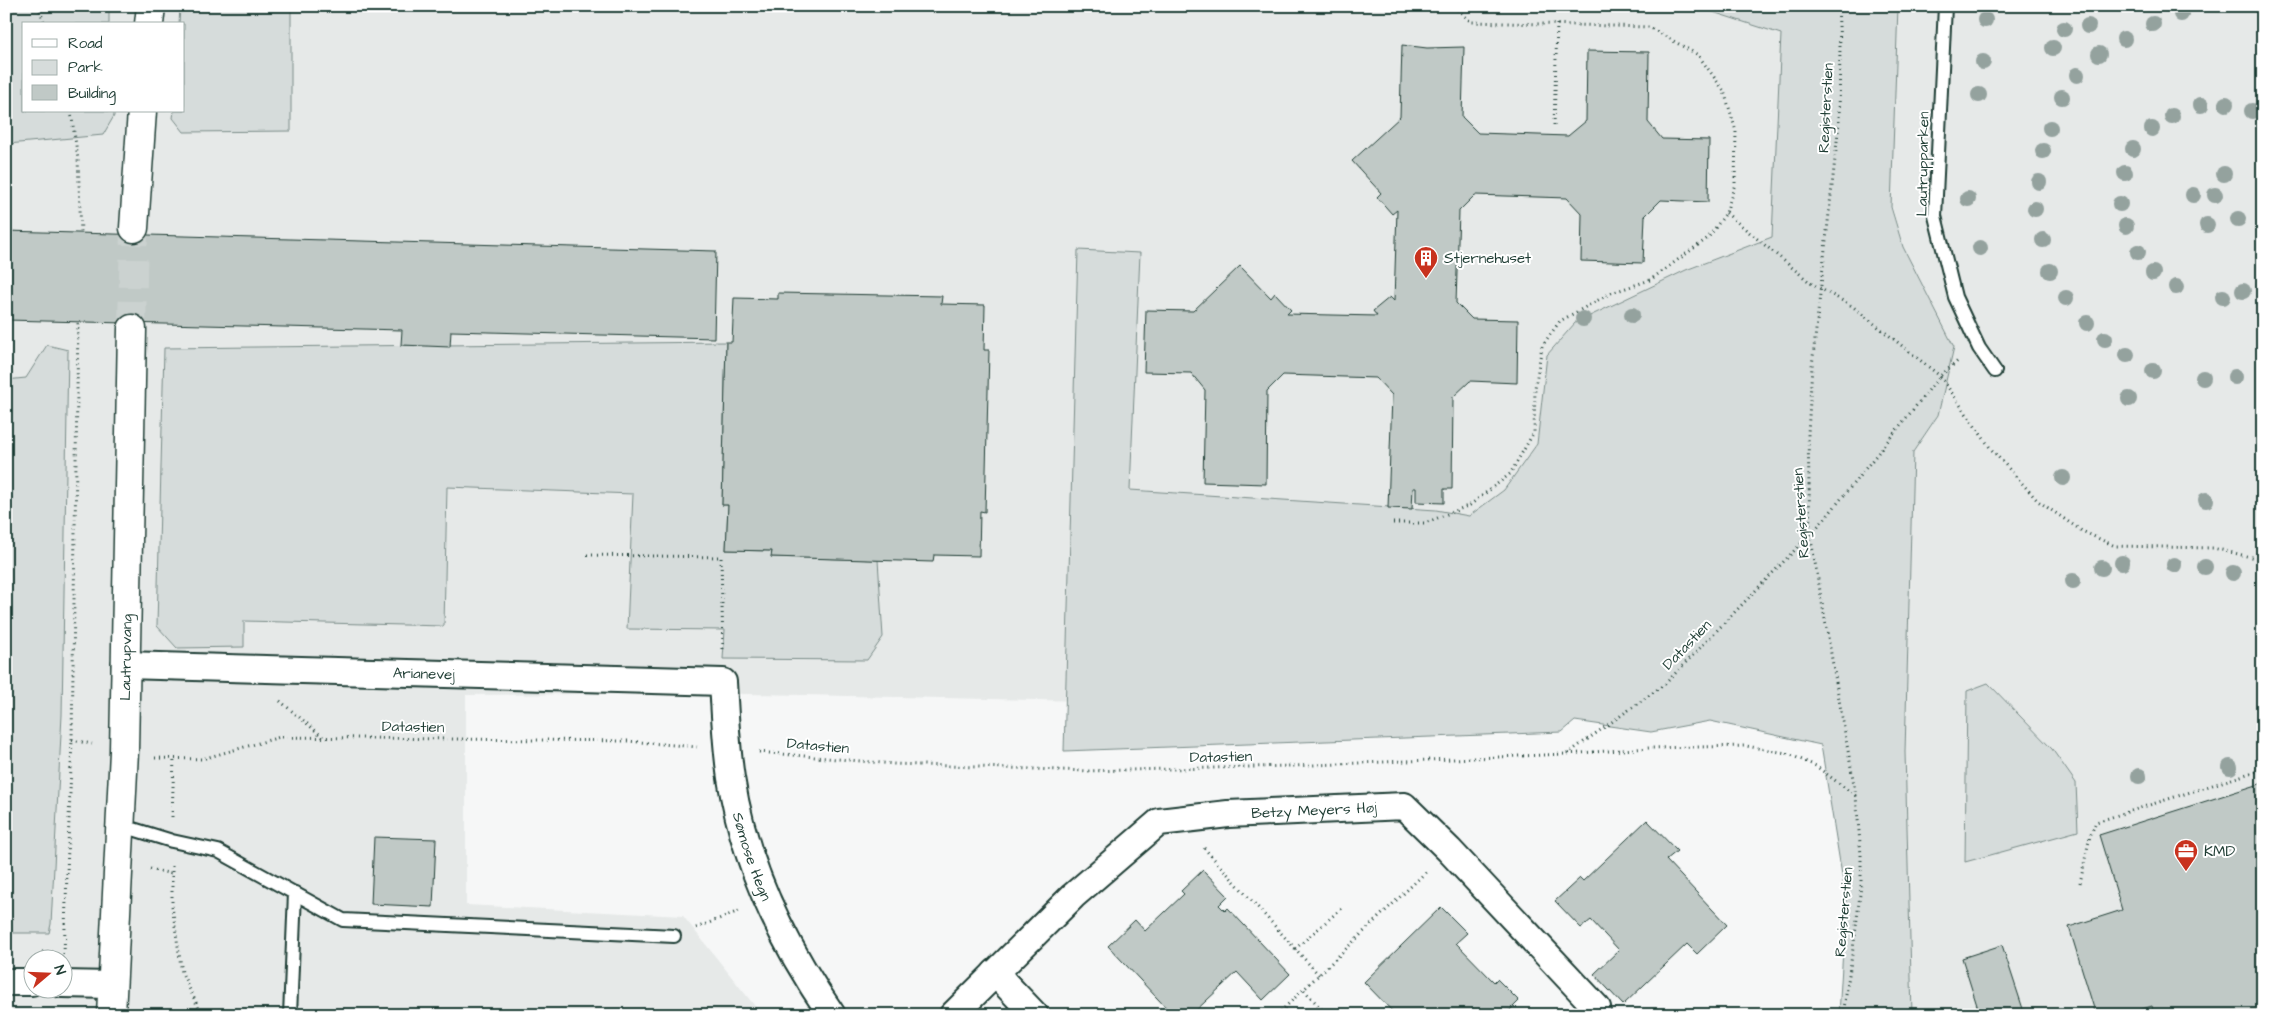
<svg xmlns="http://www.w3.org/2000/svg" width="2269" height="1021" viewBox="0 0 2269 1021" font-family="'Architects Daughter',sans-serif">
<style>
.built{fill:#e6e9e8;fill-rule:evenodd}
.green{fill:#d6dcdb;stroke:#7a8c88}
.building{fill:#c0c9c6;stroke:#1f3d34}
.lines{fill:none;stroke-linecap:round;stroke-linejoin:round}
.tertiary-tunnel{stroke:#cbd2d0;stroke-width:28;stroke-dasharray:28 14;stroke-linecap:butt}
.service-casing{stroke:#1f3d34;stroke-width:16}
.minor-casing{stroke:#1f3d34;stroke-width:30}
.tertiary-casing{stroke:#1f3d34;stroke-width:31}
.path{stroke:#1f3d34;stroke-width:3;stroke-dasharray:1 4;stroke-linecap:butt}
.service{stroke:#fff;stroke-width:12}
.minor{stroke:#fff;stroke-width:26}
.tertiary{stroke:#fff;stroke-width:28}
.tree{fill:#94a29e}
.labels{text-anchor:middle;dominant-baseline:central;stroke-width:4;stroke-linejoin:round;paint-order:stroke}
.street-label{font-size:15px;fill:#1f3d34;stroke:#fff}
.poi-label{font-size:15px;fill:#1f3d34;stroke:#fff;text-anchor:start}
</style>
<rect width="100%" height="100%" fill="#f6f7f7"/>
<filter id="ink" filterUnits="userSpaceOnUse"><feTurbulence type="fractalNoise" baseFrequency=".02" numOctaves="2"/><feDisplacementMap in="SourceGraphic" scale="10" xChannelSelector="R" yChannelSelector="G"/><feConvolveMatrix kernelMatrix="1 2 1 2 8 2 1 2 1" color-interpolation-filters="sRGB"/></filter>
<g filter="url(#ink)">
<!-- built -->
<path class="built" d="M6,6H2263V1015H1912L1905,752L1913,452L1938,415L1954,347L1903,247L1892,207L1772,237L1686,270L1575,323L1547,355L1537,444L1504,490L1470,515L1436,535L1088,701L702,693L466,695V905L683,916L762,1015H6ZM24,24H184V111H24ZM32,958H62V988H32Z"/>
<!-- green -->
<g class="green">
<path d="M6,6H109V24H24V111H114V116L103,135L8,144Z"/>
<path d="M180,6H291V131L184,132L173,118L174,111H184V24H179Z"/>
<path d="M1694,6H1898L1891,207L1903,247L1954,347L1938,415L1913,452L1905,752L1912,1015H1839L1846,900L1821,745L1710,721L1651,732L1575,721L1562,732L1064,751L1078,250L1140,253L1130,490L1436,510L1469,516L1504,490L1537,444L1547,355L1575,323L1686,270L1772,237L1781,34Z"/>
<path d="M726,342L722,505H728L726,550L772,551L771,557L878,560L883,637L867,660L723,659L725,630L627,629L633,494L447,487L444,626L244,621V647L177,648L157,626L164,348Z"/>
<path d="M47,345L68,350L62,715L51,924L49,933H6V380L26,378Z"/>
<path d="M1988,683L2052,749L2076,783L2078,831L1965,862L1967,691Z"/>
</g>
<!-- building -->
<g class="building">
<path d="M1402,45L1427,48L1464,47L1462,117L1478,133L1568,136L1586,121L1587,51L1649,52L1648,122L1662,139L1709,140L1708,202L1661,200L1645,216L1643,263L1581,261L1582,214L1567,198L1475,195L1459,211L1456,303L1472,319L1518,320L1517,383L1470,381L1453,397L1452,489H1444V503L1416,502V488H1413L1412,509L1388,508L1392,395L1376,378L1283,375L1267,391L1266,484L1203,482L1205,390L1191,373L1144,372L1146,310L1193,311L1240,266L1271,298L1275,293L1291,310L1287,314L1377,316L1373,311L1390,297L1394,301L1397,210L1392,214L1377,197L1381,193L1352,161L1400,117Z"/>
<path d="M6,231L716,251L714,338L451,331L450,347L401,345L402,330L6,320Z"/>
<path d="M778,293L942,296L941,304L985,305L984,350H989L985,512L980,511L979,556L934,555L933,562L771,557L772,551L726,550L728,505H722L726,342H732L734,298L778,299Z"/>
<path d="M2263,783V1015H2154L2152,1006L2123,1015H2096L2069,927L2122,910L2099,835Z"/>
<path d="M1647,820L1677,851L1666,860L1727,925L1697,954L1687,944L1623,1005L1594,974L1619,950L1591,920L1581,928L1555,901L1580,878L1583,881Z"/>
<path d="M374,837L436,839L433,907L371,904Z"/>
<path d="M1203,870L1228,896L1219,905L1225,911L1228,908L1290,974L1263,1000L1237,972L1191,1015H1173L1108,946L1135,920L1145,931L1184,894L1181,891Z"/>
<path d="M1441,907L1467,933L1456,943L1494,982L1497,979L1519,1001L1505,1015H1396L1364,982Z"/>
<path d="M2002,945L2025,1015H1980L1962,958Z"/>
</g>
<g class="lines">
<!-- tertiary-tunnel -->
<path class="tertiary-tunnel" d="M132,329L134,228"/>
<!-- service casing -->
<g class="service-casing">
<g id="service">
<path d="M1945,6L1935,216L1955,297L1979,348L1995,371"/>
<path d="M120,825L172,841L218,851L343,920L674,936"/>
<path d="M290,1015L295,893"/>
</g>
</g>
<!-- minor casing -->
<g class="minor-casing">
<g id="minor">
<path id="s1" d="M125,665L723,682C725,714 726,746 731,778C744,863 783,944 832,1015"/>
<path d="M995,973L1035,1015"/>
<path d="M6,982H32"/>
<path d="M62,984L112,985"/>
<path id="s2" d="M953,1015L1073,896L1159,822L1228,814L1404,806L1449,850L1597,1008L1595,1015"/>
</g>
</g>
<!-- tertiary casing -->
<g class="tertiary-casing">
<g id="tertiary">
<path d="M149,24L151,6"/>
<path d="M134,228L142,111"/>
<path id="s3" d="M111,1015L124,751L132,329"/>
</g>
</g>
<!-- path -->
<g class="path">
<path d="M38,6L45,24"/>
<path d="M1838,6L1840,45L1839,123L1812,366L1808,434L1810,534L1856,796L1861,855V886L1855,935L1843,1015"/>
<path d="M71,111L78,159L81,233"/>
<path d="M1554,125L1557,24"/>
<path d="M1726,213L1812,284L1852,306L1940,376L1991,449L2038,501L2082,531L2115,546L2213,548L2263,560"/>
<path d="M1393,523H1425L1470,505L1510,474L1534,432L1535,388L1542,346L1560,321L1611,293L1650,280L1708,238L1726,213L1735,184L1736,131L1724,91L1698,55L1649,27L1471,22L1457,9"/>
<path d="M587,555L721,557L723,652"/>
<path d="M280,701L323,737"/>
<path d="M72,740L92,744"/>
<path d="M759,752L894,764L1088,771L1292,766L1566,754L1649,748L1746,746L1786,753L1816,766L1856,796"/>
<path d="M1567,754L1665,684L1824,520L1940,376L1959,360"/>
<path d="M155,758L202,759L280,737L627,741L697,747"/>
<path d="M172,817L174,758"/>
<path d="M1204,848L1319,975"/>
<path d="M172,866V906L182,973L202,1015"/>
<path d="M150,869L172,874"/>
<path d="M2080,883L2090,836L2096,822L2263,769"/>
<path d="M696,928L739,911"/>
<path d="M1295,949L1342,908"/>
<path d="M42,952H56"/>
<path d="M64,954L72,740L78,322"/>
<path d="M1304,990L1327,1015"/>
<path d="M1277,1015L1427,871"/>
</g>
<!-- service -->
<use href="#service" class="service"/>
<!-- minor -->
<use href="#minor" class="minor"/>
<!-- tertiary -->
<use href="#tertiary" class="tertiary"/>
</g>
<!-- trees -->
<g class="tree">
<circle cx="2181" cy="14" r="8"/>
<circle cx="1985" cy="20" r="8"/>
<circle cx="2153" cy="24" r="8"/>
<circle cx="2088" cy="26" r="8"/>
<circle cx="2064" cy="29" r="8"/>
<circle cx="2124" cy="39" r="8"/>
<circle cx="2053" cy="48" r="8"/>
<circle cx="2099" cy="54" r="8"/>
<circle cx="1983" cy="62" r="8"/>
<circle cx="2077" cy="75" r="8"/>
<circle cx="1979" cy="95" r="8"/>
<circle cx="2062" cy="97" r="8"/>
<circle cx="2226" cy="104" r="8"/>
<circle cx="2201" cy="105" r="8"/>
<circle cx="2252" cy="111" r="8"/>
<circle cx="2172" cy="116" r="8"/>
<circle cx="2050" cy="128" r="8"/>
<circle cx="2152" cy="129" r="8"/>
<circle cx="2133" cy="149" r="8"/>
<circle cx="2043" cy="151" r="8"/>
<circle cx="2125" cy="173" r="8"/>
<circle cx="2224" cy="174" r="8"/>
<circle cx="2039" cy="182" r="8"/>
<circle cx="2193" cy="195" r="8"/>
<circle cx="2215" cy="195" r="8"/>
<circle cx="1968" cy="199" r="8"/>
<circle cx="2120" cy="204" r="8"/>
<circle cx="2035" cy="209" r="8"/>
<circle cx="2238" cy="219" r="8"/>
<circle cx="2207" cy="225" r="8"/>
<circle cx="2126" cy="226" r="8"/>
<circle cx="2043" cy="240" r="8"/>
<circle cx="1980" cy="248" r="8"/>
<circle cx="2138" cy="252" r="8"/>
<circle cx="2050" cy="271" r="8"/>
<circle cx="2153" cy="273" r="8"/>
<circle cx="2176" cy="287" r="8"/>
<circle cx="2243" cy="291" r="8"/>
<circle cx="2223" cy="297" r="8"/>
<circle cx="2066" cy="298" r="8"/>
<circle cx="1632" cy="315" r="8"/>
<circle cx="1583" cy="319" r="8"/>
<circle cx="2087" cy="323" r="8"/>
<circle cx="2105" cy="339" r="8"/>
<circle cx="2127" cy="355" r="8"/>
<circle cx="2153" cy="371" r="8"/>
<circle cx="2235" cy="377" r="8"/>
<circle cx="2203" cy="378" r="8"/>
<circle cx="2129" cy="399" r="8"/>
<circle cx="2063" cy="478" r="8"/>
<circle cx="2206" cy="500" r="8"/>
<circle cx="2122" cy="563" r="8"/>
<circle cx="2174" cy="565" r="8"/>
<circle cx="2205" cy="567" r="8"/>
<circle cx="2102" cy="568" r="8"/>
<circle cx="2233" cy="573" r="8"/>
<circle cx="2073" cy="581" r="8"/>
<circle cx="2230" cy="767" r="8"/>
<circle cx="2139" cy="776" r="8"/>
</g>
</g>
<!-- icons -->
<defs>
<g id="building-pin" transform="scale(1.25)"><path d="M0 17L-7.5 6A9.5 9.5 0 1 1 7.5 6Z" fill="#c8321e" stroke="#fff"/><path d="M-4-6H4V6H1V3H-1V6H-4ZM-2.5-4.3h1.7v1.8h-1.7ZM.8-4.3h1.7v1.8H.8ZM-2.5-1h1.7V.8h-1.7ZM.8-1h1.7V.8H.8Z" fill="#fff"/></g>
<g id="office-pin" transform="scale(1.25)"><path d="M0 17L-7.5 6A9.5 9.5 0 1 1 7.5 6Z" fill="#c8321e" stroke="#fff"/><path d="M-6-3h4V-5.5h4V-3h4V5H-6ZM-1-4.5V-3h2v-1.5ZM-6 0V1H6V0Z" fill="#fff"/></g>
</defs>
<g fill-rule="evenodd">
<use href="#building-pin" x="1426" y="258"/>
<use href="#office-pin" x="2186" y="851"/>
</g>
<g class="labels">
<!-- street labels -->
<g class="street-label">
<text transform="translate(1826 108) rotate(-87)">Registerstien</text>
<text transform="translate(1923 164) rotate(-89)">Lautrupparken</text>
<text transform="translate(1801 513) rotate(-94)">Registerstien</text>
<text transform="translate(1687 645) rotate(-46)">Datastien</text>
<text stroke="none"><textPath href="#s3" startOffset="358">Lautrupvang</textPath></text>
<text stroke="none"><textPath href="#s1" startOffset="299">Arianevej</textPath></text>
<text transform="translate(413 727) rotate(1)">Datastien</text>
<text transform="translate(818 746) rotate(5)">Datastien</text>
<text transform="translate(1221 757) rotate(-1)">Datastien</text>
<text stroke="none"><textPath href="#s2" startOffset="438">Betzy Meyers Høj</textPath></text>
<text stroke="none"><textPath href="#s1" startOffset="776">Sømose Hegn</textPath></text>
<text transform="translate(1844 912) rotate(-85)">Registerstien</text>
</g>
<!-- poi labels -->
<g class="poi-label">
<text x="1444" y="258">Stjernehuset</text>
<text x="2204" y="851">KMD</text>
</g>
</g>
<!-- margin -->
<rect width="2269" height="1021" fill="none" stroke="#fff" stroke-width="25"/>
<rect x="12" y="12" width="2244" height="996" fill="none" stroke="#1f3d34" stroke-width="2" filter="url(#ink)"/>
<!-- legend -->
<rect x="22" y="22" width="162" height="90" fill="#ffffff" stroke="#a5b1ae"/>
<rect x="32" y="39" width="25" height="8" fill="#ffffff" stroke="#a5b1ae"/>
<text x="68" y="48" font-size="15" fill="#1f3d34">Road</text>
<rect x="32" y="60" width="25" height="15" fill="#d6dcdb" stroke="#a5b1ae"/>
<text x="68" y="72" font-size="15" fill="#1f3d34">Park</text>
<rect x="32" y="85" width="25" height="15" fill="#c0c9c6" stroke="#a5b1ae"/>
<text x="68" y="98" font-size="15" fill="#1f3d34">Building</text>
<!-- north arrow -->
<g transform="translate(48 974) rotate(71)"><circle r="24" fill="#ffffff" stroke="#a5b1ae"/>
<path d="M0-4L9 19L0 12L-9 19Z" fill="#c8321e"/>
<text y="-8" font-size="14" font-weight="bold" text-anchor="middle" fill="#1f3d34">N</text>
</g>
</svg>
